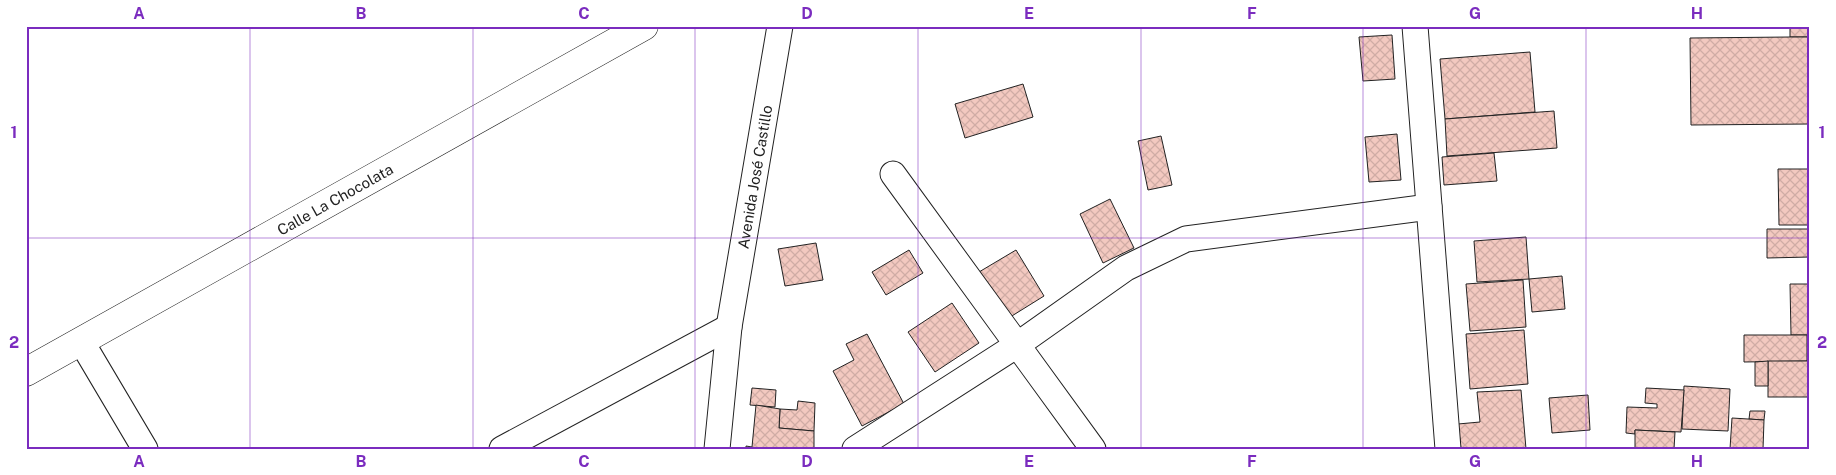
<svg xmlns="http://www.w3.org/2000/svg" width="1836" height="475" viewBox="0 0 1836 475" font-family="'Public Sans',sans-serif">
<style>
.building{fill:url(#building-cross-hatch);stroke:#222}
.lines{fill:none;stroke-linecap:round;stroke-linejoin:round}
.minor-casing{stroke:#222;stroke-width:27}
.tertiary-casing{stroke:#222;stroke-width:29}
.minor{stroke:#fff;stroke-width:25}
.tertiary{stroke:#fff;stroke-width:28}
.grid{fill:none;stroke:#7b2cbf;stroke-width:1;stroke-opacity:0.55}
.labels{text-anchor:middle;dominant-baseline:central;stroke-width:4;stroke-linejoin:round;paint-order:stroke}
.street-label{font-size:15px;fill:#222;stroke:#fff}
.neatline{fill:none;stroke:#7b2cbf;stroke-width:2}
.grid-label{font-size:16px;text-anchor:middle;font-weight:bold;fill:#7b2cbf}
</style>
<defs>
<pattern id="building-cross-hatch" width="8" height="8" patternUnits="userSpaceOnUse" patternTransform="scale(1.25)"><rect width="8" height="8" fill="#f3c9c0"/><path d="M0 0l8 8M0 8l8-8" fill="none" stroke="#d0aca5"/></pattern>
</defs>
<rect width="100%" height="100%" fill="#fff"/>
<!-- building -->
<g class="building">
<rect x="1790" y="26" width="20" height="11"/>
<path d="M1392,35L1395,79L1363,81L1359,37Z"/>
<path d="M1790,37H1810V124L1691,125L1690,38Z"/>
<path d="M1530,52L1535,112L1445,119L1440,59Z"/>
<path d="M1023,84L1033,117L965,138L955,104Z"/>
<path d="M1554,111L1557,148L1447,156L1445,119Z"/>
<path d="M1397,134L1401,180L1369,182L1365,137Z"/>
<path d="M1161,136L1172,185L1148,190L1138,141Z"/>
<path d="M1494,153L1497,181L1444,185L1442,157Z"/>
<path d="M1778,169H1810V225H1779Z"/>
<path d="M1110,199L1134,248L1103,263L1080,214Z"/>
<path d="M1767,229H1810V257L1767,258Z"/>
<path d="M1526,237L1529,279L1477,282L1474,241Z"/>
<path d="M816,243L823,280L785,286L778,249Z"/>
<path d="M909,250L923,273L886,295L872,272Z"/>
<path d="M1016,250L1044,296L1007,319L979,272Z"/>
<path d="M1562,276L1565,309L1532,312L1529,279Z"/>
<path d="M1523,280L1526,327L1470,331L1466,284Z"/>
<path d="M1790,284H1810V335H1791Z"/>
<path d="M952,303L979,343L935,372L908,332Z"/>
<path d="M1524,330L1528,384L1470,389L1466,334Z"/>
<path d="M867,334L904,404L862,426L833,371L854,360L846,344Z"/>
<path d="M1744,335H1807V361L1744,362Z"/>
<rect x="1768" y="361" width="42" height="36"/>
<path d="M1768,361V386H1755V362Z"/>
<path d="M1684,386L1730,389L1728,431L1682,429Z"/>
<path d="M752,388L776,390L775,407L750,405Z"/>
<path d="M1646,388L1684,390L1681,432L1635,430V434L1626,433L1627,407L1657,408V404L1645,403Z"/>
<path d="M1521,390L1526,449H1461L1458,424L1480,422L1477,392Z"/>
<path d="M1588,395L1590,430L1552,433L1549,398Z"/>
<path d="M798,401L815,403L814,431L779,428L780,409L797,410Z"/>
<path d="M756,405L780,409L779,428L814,431V449H746V446L752,447Z"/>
<path d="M1750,411H1765L1764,420L1749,419Z"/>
<path d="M1732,418L1764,420L1763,449H1730Z"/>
<path d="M1635,430L1675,432L1674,449H1635Z"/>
</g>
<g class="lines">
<!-- minor casing -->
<g class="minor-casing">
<g id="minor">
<path d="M1415,26L1448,449"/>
<path d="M893,174L1093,449"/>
<path d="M81,341L145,449"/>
<path d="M502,449L729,327"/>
<path id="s1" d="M717,449L729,327L780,26"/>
<path d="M855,449L1017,345L1126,268L1186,239L1429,207"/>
</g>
</g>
<!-- tertiary casing -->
<g class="tertiary-casing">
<g id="tertiary">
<path id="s2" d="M26,372L644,26"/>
</g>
</g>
<!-- minor -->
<use href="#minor" class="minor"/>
<!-- tertiary -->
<use href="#tertiary" class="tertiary"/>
</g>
<!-- grid -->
<path class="grid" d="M250,26V449M473,26V449M695,26V449M918,26V449M1141,26V449M1363,26V449M1586,26V449M26,238H1810"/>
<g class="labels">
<!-- street labels -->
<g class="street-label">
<text stroke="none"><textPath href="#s1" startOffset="275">Avenida José Castillo</textPath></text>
<text stroke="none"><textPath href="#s2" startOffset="354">Calle La Chocolata</textPath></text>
</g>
</g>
<!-- border -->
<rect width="1836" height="475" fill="none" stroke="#ffffff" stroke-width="55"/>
<rect x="28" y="28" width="1780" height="420" class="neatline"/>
<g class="grid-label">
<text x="139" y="19">A</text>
<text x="361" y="19">B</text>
<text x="584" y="19">C</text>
<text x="807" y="19">D</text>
<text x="1029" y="19">E</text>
<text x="1252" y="19">F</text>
<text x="1475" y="19">G</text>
<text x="1697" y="19">H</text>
<text x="14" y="138">1</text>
<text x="1822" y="138">1</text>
<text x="14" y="348">2</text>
<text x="1822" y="348">2</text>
<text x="139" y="467">A</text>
<text x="361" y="467">B</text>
<text x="584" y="467">C</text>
<text x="807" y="467">D</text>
<text x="1029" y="467">E</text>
<text x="1252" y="467">F</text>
<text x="1475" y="467">G</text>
<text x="1697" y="467">H</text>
</g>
</svg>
